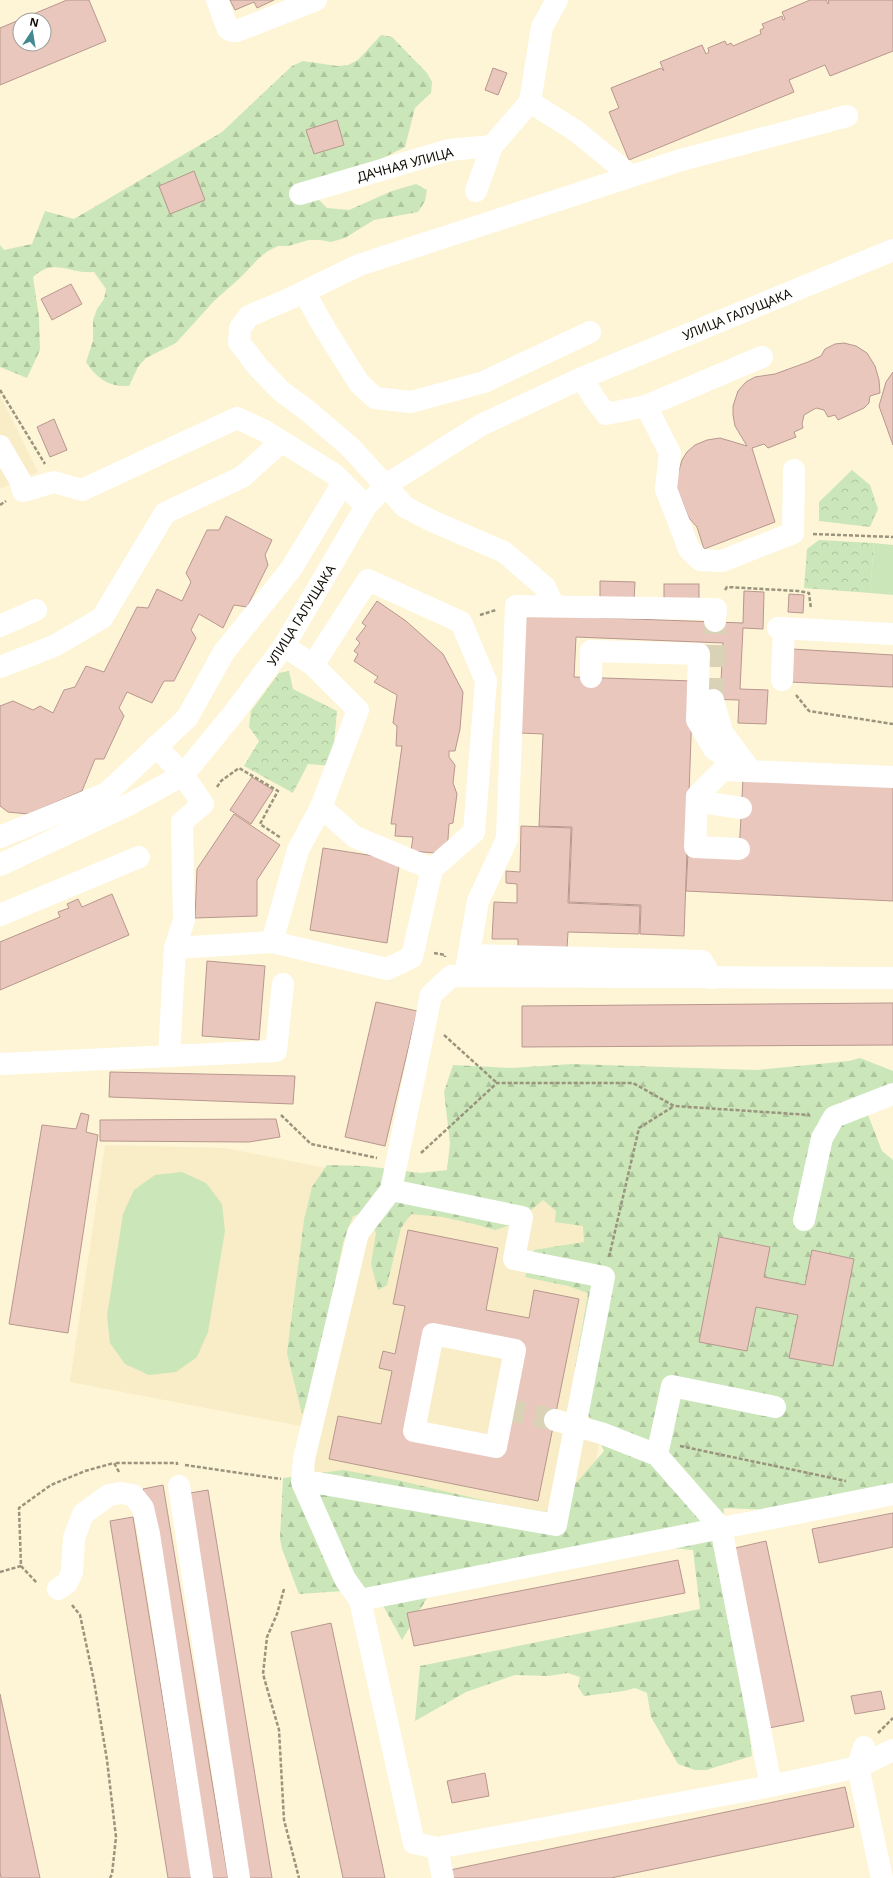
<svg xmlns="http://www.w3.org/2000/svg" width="893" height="1878" viewBox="0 0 893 1878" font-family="'Noto Sans',sans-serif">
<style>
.built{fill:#f8edc6}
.forest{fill:url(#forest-firs)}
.park{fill:url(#park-crowns)}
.pitch{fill:#cbe6b9}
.building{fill:#e9c7bd;stroke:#b8978e;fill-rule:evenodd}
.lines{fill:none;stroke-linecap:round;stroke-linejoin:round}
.minor-tunnel{stroke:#dad2b6;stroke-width:22;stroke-dasharray:22 11;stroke-linecap:butt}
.path{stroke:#9a947e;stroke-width:2.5;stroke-dasharray:4 2;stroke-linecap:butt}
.minor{stroke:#fff;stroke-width:22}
.labels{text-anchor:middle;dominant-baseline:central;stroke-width:3;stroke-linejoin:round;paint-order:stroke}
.street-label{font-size:13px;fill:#0f0c03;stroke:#fff}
</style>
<defs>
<pattern id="forest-firs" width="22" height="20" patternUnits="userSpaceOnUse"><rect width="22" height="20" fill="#cbe6b9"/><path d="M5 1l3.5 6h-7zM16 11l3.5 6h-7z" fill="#adc49d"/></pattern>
<pattern id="park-crowns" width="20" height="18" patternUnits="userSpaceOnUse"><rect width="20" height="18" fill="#cbe6b9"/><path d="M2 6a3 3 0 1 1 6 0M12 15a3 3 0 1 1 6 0" fill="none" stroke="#adc49d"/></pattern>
</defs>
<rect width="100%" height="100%" fill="#fef5d6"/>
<!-- built -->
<g class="built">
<path d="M0,395L38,472L0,489Z"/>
<path d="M663,1135L601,1433L582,1533L318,1483L301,1426L70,1382L105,1145L225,1148L504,1204Z"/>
</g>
<!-- forest -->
<g class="forest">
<path d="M381,35L392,37L427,73L432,82L431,93L415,108L405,147L309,195L319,200L327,208L349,210L392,191L416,184L427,190L425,201L418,212L374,220L345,238L331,242L320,240H309L288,246H278L268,251L259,258L240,278L214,301L176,343L146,358L138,367L129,386C109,387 97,379 86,362L93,341V320L97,309L104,299L106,289L94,272C69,274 54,257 33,277L39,317L40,350L27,378L0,367V245L4,250L32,244L45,211L74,219L222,132L292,66L303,61L337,66L348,65L358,60Z"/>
<path d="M860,1058L893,1071V1090L863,1102L882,1151L893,1160V1484L767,1510L724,1508L721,1570L741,1663L752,1756L706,1770H695L678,1764L651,1717L647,1693L635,1688L624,1691L584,1696L578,1687L580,1677L568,1673L548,1676L515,1675L466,1692L415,1721L420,1666L700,1609L693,1550L659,1547L430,1593L402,1640L374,1589L299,1594L282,1549L280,1538L283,1478L343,1470L397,1480L495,1503L546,1512L577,1482L604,1451L586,1410L575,1368L588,1293L568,1286L525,1277L534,1250L584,1242L583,1226L555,1222L556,1211L543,1200L514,1224L495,1230L474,1224L443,1217L411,1214L401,1228L387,1285L378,1290L371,1264L376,1233L366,1213L353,1216L343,1243L314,1387L302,1414L287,1353L304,1220L312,1187L327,1165L365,1166L421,1173L447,1170L450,1143L444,1092L453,1065L512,1068L572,1064L757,1070L849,1061Z"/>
</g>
<!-- park -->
<g class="park">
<path d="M852,470L870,485L878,509L870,527L819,521V502Z"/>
<path d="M819,540L874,543L870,593L804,588L807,549Z"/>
<path d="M289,671L293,689L337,711L332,766L308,764L293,793L244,766L259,741L249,727L251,711L279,673Z"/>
</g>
<!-- pitch -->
<g class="pitch">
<path d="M874,543L893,545V595L870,593Z"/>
<path d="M182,1172L206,1183L222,1204L225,1231L208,1332L197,1357L176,1372L149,1375L125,1364L110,1343L107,1316L123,1214L134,1190L155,1175Z"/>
</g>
<!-- building -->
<g class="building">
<path d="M67,0H89L106,41L0,85V28ZM20,20H44V44H20Z"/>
<path d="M230,0H274L257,8L254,2L235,10Z"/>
<path d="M810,0H826L828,4L829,3L828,0H893V51L830,76L825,65L789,80L794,92L629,160L609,112L619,108L611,88L661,68L664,71L660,62L702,45L706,54L709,52L708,48L725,41L727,45L731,43L733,46L761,34L760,30L764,28L762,24L782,16L783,20L785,19L782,12Z"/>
<path d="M493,68L507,73L498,95L485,90Z"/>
<path d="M337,120L344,145L314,154L306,130Z"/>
<path d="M194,171L205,200L170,214L159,186Z"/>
<path d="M71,284L82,304L52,320L41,299Z"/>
<path d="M844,343L856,346L867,353L875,366L879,380L880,393L870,396L869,403L864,408L838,420L835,415L828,417L824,410L816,408L804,415L802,424L803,428L794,432L796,437L768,448L764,444L752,448L775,522L704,549L697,527L689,518L675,484L682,460L687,452L695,445L707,440L720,438L747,446L735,426L733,415V406L738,391L746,382L755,377L775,374L808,362L821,356L825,349L835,344Z"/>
<path d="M893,372V445L879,406L886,382Z"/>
<path d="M54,419L67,450L50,457L37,427Z"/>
<path d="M226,516L272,540L265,555L268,565L247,607L234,605L223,628L199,614L191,630L196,638L174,681H164L152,703L127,692L119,708L124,716L104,759H95L82,791L28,814L8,812L0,806V706L13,701L33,710L40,706L53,713L64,690L75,687L86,666L104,672L137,607L148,608L157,589L182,601L191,582L186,573L207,530H219Z"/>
<path d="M600,581L635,582L634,601L600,600Z"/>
<rect x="664" y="584" width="35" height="18"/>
<path d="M744,591L764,592L763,629L743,628L740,689L768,690L766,724L738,723L739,700L703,699L704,681H721L723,643L576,637L574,677L693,681L684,936L640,934L641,905L569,902L572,827L539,826L543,734L521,733L525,615L743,623Z"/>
<path d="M789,594L804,595L803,613L788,612Z"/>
<path d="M377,601L406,621L443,654L463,692L460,729L455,751H449V757L455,765L453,783L457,794L453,823L449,824L447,854L411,851L413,837L395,836L396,824H391L402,746H396L397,726L393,723L397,695L374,682L378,677L354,661L358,654L354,651L360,643L356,639L366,626L362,623Z"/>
<path d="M792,649L893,655V687L790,682Z"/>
<path d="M252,777L273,790L251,824L230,810Z"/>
<path d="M743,778L893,785V901L686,891L688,852L739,854Z"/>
<path d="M234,814L280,845L257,880V916L195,918L197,869Z"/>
<path d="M521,826L571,828L568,903L640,906L639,934L568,932L567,948L518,946V939H492L494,902L517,903V884L506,883V871L520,872Z"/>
<path d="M323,848L400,860L387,943L310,930Z"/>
<path d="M112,894L129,935L0,990V942L60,917L58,912L69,908L67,904L78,899L82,907Z"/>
<path d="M207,961L265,966L259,1040L202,1036Z"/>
<path d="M376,1002L417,1011L385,1146L345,1137Z"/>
<path d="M890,1003H893V1045L522,1047V1006Z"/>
<path d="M110,1072L295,1076L293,1104L109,1097Z"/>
<path d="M81,1113L89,1115L86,1132L98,1135L68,1333L9,1324L42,1125L76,1129Z"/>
<path d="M276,1119L280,1137L249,1142L100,1141V1120Z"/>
<path d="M408,1230L498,1248L486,1310L529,1318L534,1290L579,1299L538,1501L329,1459L338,1416L381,1424L392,1371L379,1368L383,1351L395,1354L405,1306L393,1304ZM433,1334L515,1350L496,1447L414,1431Z"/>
<path d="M719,1237L770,1247L764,1277L805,1285L812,1250L854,1259L833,1366L789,1358L798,1315L756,1307L747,1351L699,1342Z"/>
<path d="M163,1485L228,1878H207L143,1489Z"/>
<path d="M208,1490L272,1878H247L184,1494Z"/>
<path d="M893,1513V1547L819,1563L812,1529Z"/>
<path d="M133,1517L192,1878H168L110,1521Z"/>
<path d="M766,1541L804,1721L769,1728L731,1549Z"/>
<path d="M678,1560L685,1593L414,1646L407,1613Z"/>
<path d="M331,1623L366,1788L385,1878H343L291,1632Z"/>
<path d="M881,1691L885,1709L855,1714L851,1696Z"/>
<path d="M0,1694L40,1878H1L0,1872Z"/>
<path d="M485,1773L489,1796L452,1803L447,1781Z"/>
<path d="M845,1787L854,1827L611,1878H452L450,1870Z"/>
</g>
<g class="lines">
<!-- minor-tunnel -->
<g class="minor-tunnel">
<path d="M713,700L715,621"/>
<path d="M503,1409L555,1420"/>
</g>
<!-- path -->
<g class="path">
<path d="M0,390L45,464"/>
<path d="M0,505L6,501"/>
<path d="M813,534L893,537"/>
<path d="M725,590L727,587L798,591L809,593L811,609"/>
<path d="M480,615L496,610"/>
<path d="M796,695L809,711L893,724"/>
<path d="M217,787L221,781L239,768L278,791L260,824L281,838"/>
<path d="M434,953L445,955V957"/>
<path d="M444,1035L497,1083"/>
<path d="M281,1115L311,1144L377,1158"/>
<path d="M421,1153L497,1083H633L674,1106L810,1115"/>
<path d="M609,1257L639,1128L674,1106"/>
<path d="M680,1446L846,1481"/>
<path d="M185,1465L281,1479"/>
<path d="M119,1472L114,1463H177V1465"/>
<path d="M21,1566L37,1583"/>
<path d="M0,1572L21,1566L19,1508L51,1485L85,1471L114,1463"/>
<path d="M284,1589L277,1614L267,1637L263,1674L279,1730L284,1820L299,1878"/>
<path d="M72,1605L80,1615L94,1681L107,1760L116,1837L112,1874L110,1878"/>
<path d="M878,1733L893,1718"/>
</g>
<!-- minor -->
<g class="minor">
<path d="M217,0L228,29L232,31H237L316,0"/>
<path d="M530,102L576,131L625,171"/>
<path d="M476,191L492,146"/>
<path d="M300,194L449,150L492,146L530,102L542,27L557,0"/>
<path d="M304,292L325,329L359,383L375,398L411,402L484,382L590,332"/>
<path d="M582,378L594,398L606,414L646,406L670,453L666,489L689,549L700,560L722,561L793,533L794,470"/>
<path d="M646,406L762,357"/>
<path d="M0,446L20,480L23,491L54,482L82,490L237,418L265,431L334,474L366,506"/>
<path d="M554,606L545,587L504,552L432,521L405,507L350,447L308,411L281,391L258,367L239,342L240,328L249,316L289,299L359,265L681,160L847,116"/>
<path d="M0,626L36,610"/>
<path d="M778,628L893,634"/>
<path d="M284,646L313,665L358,710L321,807"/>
<path d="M0,667L54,646L102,618L165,513L242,477L281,442"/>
<path d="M591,677V651L699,654L697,720L714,749L750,770L722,732L713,700"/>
<path d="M782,680L784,628"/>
<path d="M156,746L183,775L203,804L182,822L184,920L175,948"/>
<path d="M708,803L741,808"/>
<path d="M0,837L107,793L187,718L224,652L291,569L343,483"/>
<path d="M739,849L695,847L697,796L723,770L893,777"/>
<path d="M0,865L128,805L183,775L233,714L284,646L366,506L386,485L481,425L582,378L893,250"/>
<path d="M0,915L139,857"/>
<path d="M272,942L298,850L321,807L355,837L432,869"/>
<path d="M469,955L702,961L712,978"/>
<path d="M465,976L478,901L507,839L516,606L716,609L715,621"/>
<path d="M169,1056L175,948L272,942L387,969L412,957L432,869L474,832L486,681L461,622L368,580L313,665"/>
<path d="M0,1064L276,1051L283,984"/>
<path d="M391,1190L431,995L451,976L893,978"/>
<path d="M804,1220L822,1138L834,1117L893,1094"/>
<path d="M433,1334L515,1350L496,1447L414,1431Z"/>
<path d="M555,1420L601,1433L657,1455L721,1528L771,1786"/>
<path d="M657,1455L672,1386L775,1407"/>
<path d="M302,1482L318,1483L556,1525L604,1277L514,1259L522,1217L391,1190L358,1233L304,1459L302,1482L345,1579L360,1600"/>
<path d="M179,1486L239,1878"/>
<path d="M893,1494L360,1600L414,1843L437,1848L771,1786L858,1767L893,1750"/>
<path d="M58,1589L67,1583L72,1572L74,1538L83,1514L109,1495L121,1493L133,1495L143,1508L149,1534L202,1878"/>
<path d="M864,1747L858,1767L882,1878"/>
<path d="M437,1848L443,1878"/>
</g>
</g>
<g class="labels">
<!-- street labels -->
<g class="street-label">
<text transform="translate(405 164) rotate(-15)">ДАЧНАЯ УЛИЦА</text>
<text transform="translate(737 314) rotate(-22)">УЛИЦА ГАЛУЩАКА</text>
<text transform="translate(301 615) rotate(-58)">УЛИЦА ГАЛУЩАКА</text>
</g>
</g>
<!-- north arrow -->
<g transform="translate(32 32) rotate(12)"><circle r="19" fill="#ffffff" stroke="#9f9e9a"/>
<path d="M0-3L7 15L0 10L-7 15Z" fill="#428992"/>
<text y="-6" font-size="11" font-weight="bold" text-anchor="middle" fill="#0f0c03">N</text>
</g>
</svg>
